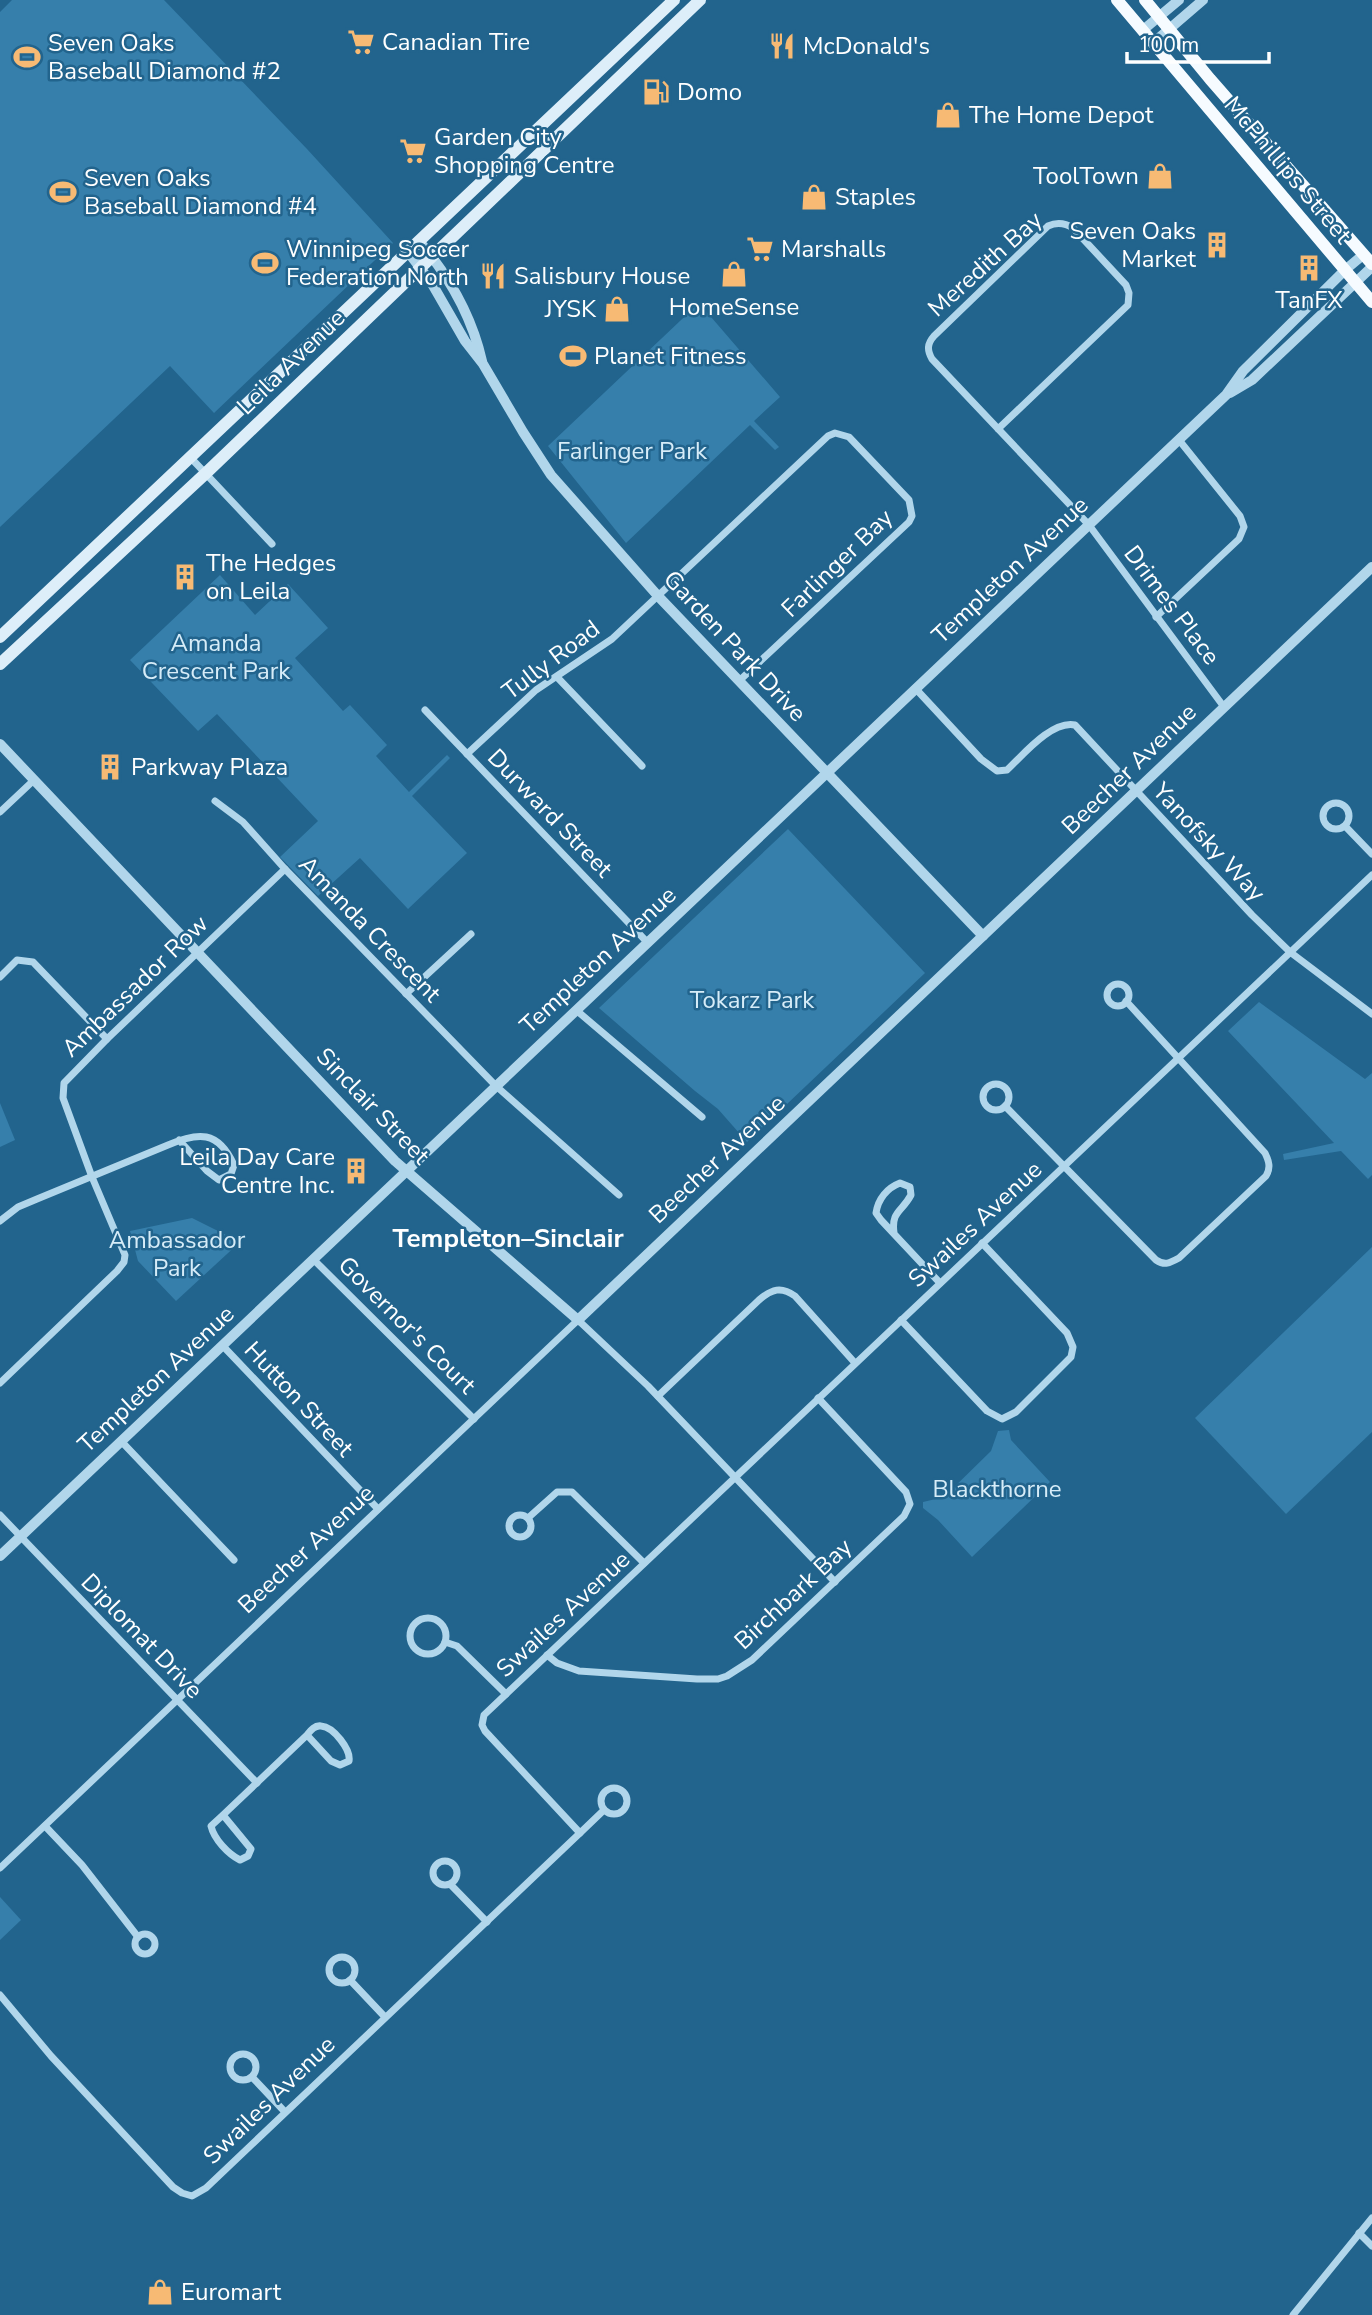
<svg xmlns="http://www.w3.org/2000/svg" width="1372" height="2315" viewBox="0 0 1372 2315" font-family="'Nunito Sans',sans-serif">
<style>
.green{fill:#367fab}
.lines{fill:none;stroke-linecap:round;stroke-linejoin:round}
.minor{stroke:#b1d6eb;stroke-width:7}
.tertiary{stroke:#b1d6eb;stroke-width:10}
.secondary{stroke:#ddeef9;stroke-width:12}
.primary{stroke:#f6fbff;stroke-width:12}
.labels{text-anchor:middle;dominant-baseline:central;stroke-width:5;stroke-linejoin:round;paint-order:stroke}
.poi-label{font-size:24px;fill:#fff;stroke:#22648d;text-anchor:start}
.street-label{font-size:24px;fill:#fff;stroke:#22648d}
.park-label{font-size:24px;fill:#d6ecf8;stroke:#22648d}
.neighbourhood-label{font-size:26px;font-weight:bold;fill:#fff;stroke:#22648d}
</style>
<rect width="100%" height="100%" fill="#22648d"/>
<!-- green -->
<g class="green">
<path d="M12,0H164L307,149L393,243L214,413L170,366L0,527V12Z"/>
<path d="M699,303L780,397L754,421L779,447L775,450L750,425L626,543L548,446Z"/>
<path d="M220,575L255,615L288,584L328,628L295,658L343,711L350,705L387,745L376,756L409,792L447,755L450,758L412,796L467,853L408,909L360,858L318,896L280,857L318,821L217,714L198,731L130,660Z"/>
<path d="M788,829L925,973L747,1142L718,1109L695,1091L599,1008Z"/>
<path d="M1259,1002L1365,1079L1372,1073V1175L1368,1179L1341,1151L1284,1160L1283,1154L1334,1143L1228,1031Z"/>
<path d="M0,1103L15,1140L0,1147Z"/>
<path d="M192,1218L240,1242L176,1301L138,1261L130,1231Z"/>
<path d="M1372,1247V1432L1286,1514L1195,1418Z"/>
<path d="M1009,1430L1011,1440L1050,1482L972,1557L938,1520L923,1508V1502L944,1497L991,1451L998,1431Z"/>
<path d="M0,1897L21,1920L0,1940Z"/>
</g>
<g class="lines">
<!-- minor -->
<g class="minor">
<path d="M998,429L1128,305L1129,293L1126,285L1073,228C1065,223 1057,222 1048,226L934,336C927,344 927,350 932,359L1089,525L1224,707"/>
<path d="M190,457L272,544"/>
<path d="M1156,617L1239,539L1244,527L1240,516L1179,440"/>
<path d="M557,677L642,766"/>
<path d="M915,688L981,759L997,771L1007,770C1023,755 1052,720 1075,725L1252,915L1290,952L1372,1014"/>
<path d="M425,710L647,942"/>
<path d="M467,754L536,690L612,639L828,436L835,433L849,437L909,500L912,516L909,522L739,681"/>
<path d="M215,801L243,822L285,869L496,1086L619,1195"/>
<circle cx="1336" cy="816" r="13"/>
<path d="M0,812L34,780"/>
<path d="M1345,826L1372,854"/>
<path d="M0,977L17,960L33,962L107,1039"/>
<circle cx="1118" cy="995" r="11"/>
<path d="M406,994L471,934"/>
<path d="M576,1010L702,1117"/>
<circle cx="996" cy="1097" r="13"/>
<path d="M1005,1106L1156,1260C1165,1266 1170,1263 1179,1258L1266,1176C1271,1168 1269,1161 1265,1153L1126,1001"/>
<path d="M0,1221L18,1207L37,1199L168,1145C198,1132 218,1130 234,1165L231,1174L219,1180L207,1171L179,1140"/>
<path d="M894,1233C891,1211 902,1212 911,1195L910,1187L900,1183C887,1188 878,1199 876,1213L881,1220L940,1283"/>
<path d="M313,1259L474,1419"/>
<path d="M901,1320L987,1411L1002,1419L1016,1412L1071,1357L1073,1347L1067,1333L982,1243"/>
<path d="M222,1345L378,1509"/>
<path d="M0,1383L117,1271L124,1262L125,1255L92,1177L63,1098L64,1083L107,1039L285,869"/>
<path d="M658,1396L759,1300C772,1289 781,1286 795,1296L855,1363"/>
<path d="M121,1441L234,1560"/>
<circle cx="520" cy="1526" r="11"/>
<path d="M0,1515L257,1783"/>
<path d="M528,1518L557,1492H572L644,1563"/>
<circle cx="428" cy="1636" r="18"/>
<path d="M445,1642L457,1646L506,1694"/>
<path d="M547,1655L557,1663L579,1671L697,1679H718L727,1676L752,1660L904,1516L910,1504L906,1492L818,1398"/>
<circle cx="614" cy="1801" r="13"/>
<path d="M223,1815L251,1849L248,1856L240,1860C228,1854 214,1839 211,1826L223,1815L307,1735C311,1730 315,1725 321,1726C334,1727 351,1750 349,1761L340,1765L331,1761L307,1735"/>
<path d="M45,1826L82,1865L138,1937"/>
<path d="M580,1833L604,1810"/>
<circle cx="445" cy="1873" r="12"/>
<path d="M0,1868L578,1320L648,1386L835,1582"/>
<path d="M451,1885L487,1922"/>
<circle cx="145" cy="1944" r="10"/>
<circle cx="342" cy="1970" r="13"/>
<path d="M350,1980L384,2016"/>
<path d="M0,1995L51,2056L173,2187L182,2193L192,2196L206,2188L580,1833L485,1731L482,1725L484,1715L1372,875"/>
<circle cx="243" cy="2067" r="13"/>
<path d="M252,2077L285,2112"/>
<path d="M1359,2233L1372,2246"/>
<path d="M1293,2315L1372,2218"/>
</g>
<!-- tertiary -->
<g class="tertiary">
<path d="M1143,30L1179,0"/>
<path d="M1153,43L1203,0"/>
<path d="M419,241C448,275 472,317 482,361"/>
<path d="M408,252L431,282L465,341L483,364L523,432L551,475L658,596L983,936"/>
<path d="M1230,393L1252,380L1372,267"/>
<path d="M0,744L395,1161L578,1320L1372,567"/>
<path d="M0,1556L1226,395L1243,371L1345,270L1363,255"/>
</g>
<!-- secondary -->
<g class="secondary">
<path d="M0,637L674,0"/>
<path d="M0,664L205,474L700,0"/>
</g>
<!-- primary -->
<g class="primary">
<path d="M1117,0L1372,302"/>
<path d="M1145,0L1210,79L1372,264"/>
</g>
</g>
<!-- icons -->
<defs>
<g id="supermarket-bare" transform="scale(2.1)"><path d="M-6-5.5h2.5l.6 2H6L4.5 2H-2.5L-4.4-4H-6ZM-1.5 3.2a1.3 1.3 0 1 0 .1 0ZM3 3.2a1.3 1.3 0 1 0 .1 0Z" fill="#f7ba74" stroke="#22648d" stroke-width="2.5" paint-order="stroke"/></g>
<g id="restaurant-bare" transform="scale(2.1)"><path d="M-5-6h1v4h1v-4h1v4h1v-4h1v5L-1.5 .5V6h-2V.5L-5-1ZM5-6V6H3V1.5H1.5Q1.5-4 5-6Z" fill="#f7ba74" stroke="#22648d" stroke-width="2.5" paint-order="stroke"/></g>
<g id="stadium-bare" transform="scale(2.1)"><path d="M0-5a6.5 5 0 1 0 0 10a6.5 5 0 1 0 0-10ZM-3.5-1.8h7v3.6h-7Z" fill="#f7ba74" stroke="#22648d" stroke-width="2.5" paint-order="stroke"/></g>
<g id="fuel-bare" transform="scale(2.1)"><path d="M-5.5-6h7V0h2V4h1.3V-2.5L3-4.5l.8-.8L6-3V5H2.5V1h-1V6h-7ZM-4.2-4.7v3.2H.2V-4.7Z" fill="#f7ba74" stroke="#22648d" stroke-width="2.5" paint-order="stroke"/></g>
<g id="shop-bare" transform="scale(2.1)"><path d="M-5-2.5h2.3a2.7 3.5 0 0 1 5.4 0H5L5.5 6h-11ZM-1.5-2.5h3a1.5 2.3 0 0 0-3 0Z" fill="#f7ba74" stroke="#22648d" stroke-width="2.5" paint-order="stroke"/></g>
<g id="building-bare" transform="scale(2.1)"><path d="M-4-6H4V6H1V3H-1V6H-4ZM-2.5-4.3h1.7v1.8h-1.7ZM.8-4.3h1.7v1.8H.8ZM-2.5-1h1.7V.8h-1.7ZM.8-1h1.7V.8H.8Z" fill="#f7ba74" stroke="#22648d" stroke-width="2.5" paint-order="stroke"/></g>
</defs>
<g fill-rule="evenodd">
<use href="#supermarket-bare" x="361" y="42"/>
<use href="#restaurant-bare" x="782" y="46"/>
<use href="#stadium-bare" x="27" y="57"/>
<use href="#fuel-bare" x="656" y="92"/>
<use href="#shop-bare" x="948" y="115"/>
<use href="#supermarket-bare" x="413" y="151"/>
<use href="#shop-bare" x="1160" y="176"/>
<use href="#stadium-bare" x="63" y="192"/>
<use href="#shop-bare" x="814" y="197"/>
<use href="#building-bare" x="1217" y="245"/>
<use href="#supermarket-bare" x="760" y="249"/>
<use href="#stadium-bare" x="265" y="263"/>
<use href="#building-bare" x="1309" y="268"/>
<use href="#shop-bare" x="734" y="274"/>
<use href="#restaurant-bare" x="493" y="276"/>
<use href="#shop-bare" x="617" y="309"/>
<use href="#stadium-bare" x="573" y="356"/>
<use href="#building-bare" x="185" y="577"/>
<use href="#building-bare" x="110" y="767"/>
<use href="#building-bare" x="356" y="1171"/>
<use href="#shop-bare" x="160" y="2292"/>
</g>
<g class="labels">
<!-- poi labels -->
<g class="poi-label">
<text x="382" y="42">Canadian Tire</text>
<text x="48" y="43">Seven Oaks<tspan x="48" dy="28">Baseball Diamond #2</tspan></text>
<text x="803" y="46">McDonald's</text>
<text x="677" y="92">Domo</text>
<text x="969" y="115">The Home Depot</text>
<text x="434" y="137">Garden City<tspan x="434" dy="28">Shopping Centre</tspan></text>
<text x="1139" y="176" text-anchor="end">ToolTown</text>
<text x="84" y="178">Seven Oaks<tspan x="84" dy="28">Baseball Diamond #4</tspan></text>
<text x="835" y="197">Staples</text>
<text x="1196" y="231" text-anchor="end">Seven Oaks<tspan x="1196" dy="28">Market</tspan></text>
<text x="286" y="249">Winnipeg Soccer<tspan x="286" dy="28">Federation North</tspan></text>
<text x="781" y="249">Marshalls</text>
<text x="514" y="276">Salisbury House</text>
<text x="1309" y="300" text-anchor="middle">TanFX</text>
<text x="734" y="307" text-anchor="middle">HomeSense</text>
<text x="596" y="309" text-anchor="end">JYSK</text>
<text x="594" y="356">Planet Fitness</text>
<text x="206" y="563">The Hedges<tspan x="206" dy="28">on Leila</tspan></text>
<text x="131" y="767">Parkway Plaza</text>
<text x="335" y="1157" text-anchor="end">Leila Day Care<tspan x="335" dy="28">Centre Inc.</tspan></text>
<text x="181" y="2292">Euromart</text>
</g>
<!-- street labels -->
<g class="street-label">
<text transform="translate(1288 170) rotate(50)">McPhillips Street</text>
<text transform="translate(985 264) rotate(-42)">Meredith Bay</text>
<text transform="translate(291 362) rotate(-44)">Leila Avenue</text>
<text transform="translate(837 563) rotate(-44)">Farlinger Bay</text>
<text transform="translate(1010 570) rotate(-43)">Templeton Avenue</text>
<text transform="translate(1172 605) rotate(53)">Drimes Place</text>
<text transform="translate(735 646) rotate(47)">Garden Park Drive</text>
<text transform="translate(551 660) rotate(-37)">Tully Road</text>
<text transform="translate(1129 769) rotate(-44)">Beecher Avenue</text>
<text transform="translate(550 813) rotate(46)">Durward Street</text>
<text transform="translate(1209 842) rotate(47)">Yanofsky Way</text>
<text transform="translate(370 929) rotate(46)">Amanda Crescent</text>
<text transform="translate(598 960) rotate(-43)">Templeton Avenue</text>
<text transform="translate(135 986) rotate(-44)">Ambassador Row</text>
<text transform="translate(373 1106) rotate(46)">Sinclair Street</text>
<text transform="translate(717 1159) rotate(-43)">Beecher Avenue</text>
<text transform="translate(975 1224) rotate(-43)">Swailes Avenue</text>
<text transform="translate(407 1325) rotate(45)">Governor's Court</text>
<text transform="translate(156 1379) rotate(-43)">Templeton Avenue</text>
<text transform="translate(299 1399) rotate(47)">Hutton Street</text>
<text transform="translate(306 1549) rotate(-43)">Beecher Avenue</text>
<text transform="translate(793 1594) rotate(-43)">Birchbark Bay</text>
<text transform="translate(563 1614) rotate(-43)">Swailes Avenue</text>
<text transform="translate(142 1636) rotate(46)">Diplomat Drive</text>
<text transform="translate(269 2100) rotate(-44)">Swailes Avenue</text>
</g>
<!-- park labels -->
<g class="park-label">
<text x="632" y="451">Farlinger Park</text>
<text x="216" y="643">Amanda<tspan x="216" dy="28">Crescent Park</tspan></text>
<text x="752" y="1000">Tokarz Park</text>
<text x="177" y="1240">Ambassador<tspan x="177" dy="28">Park</tspan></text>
<text x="997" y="1489">Blackthorne</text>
</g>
<!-- neighbourhood labels -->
<g class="neighbourhood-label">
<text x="508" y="1238">Templeton–Sinclair</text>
</g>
</g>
<!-- scale -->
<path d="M1127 52v10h142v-10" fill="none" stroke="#ffffff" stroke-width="3.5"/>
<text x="1138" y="52" font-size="21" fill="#ffffff" stroke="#22648d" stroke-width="5" paint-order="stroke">100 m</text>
</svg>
